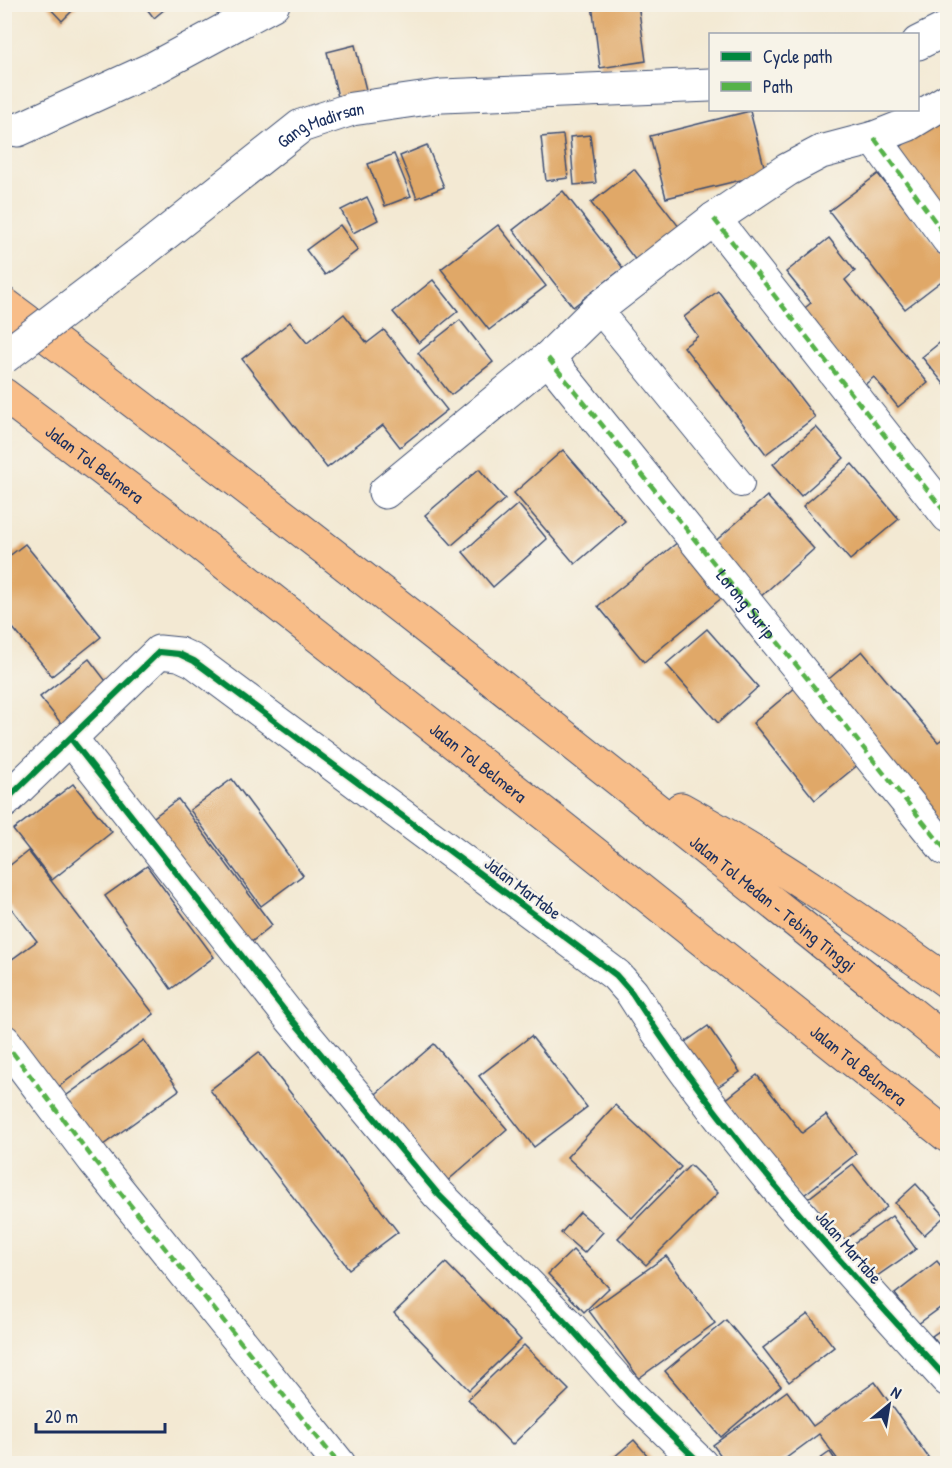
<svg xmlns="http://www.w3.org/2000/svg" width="952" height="1468" viewBox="0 0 952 1468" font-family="'Patrick Hand',sans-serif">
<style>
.building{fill:#e0a868}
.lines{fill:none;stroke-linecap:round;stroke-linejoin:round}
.service-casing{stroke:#3b4b70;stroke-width:28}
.minor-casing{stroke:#3b4b70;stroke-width:35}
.motorway-casing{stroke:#3b4b70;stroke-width:35}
.service{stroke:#fff;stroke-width:26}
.minor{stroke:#fff;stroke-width:33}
.motorway{stroke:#f8bd88;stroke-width:33}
.minor-bridge-casing{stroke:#3b4b70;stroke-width:35;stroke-linecap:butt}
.minor-bridge{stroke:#fff;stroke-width:33}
.quiet{stroke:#55b248;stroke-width:4.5;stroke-dasharray:9 4.5;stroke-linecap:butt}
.cycleway-casing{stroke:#f7f3e8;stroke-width:10}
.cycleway{stroke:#00873e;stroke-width:6}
.labels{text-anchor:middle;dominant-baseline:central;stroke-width:5;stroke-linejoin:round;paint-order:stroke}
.street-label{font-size:18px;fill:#1b2f5e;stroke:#f7f3e8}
</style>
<rect width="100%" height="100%" fill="#f7f3e8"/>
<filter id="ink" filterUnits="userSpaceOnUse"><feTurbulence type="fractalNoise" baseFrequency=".0167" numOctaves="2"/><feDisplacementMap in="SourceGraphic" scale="12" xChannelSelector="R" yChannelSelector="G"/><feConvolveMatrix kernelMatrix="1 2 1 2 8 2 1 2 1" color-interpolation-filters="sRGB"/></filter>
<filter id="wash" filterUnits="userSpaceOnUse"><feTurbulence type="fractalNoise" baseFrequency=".008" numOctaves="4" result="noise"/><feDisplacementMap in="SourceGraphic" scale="24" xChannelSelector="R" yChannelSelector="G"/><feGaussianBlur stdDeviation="1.35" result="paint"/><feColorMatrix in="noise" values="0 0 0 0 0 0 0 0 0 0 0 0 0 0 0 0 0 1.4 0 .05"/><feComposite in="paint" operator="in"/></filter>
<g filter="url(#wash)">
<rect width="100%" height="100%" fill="#f3e9d3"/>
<g id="blocks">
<!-- building -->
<g class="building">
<path d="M46,4H79L62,21Z"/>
<path d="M143,4H171L154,18Z"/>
<path d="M592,4H638L646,61L600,68Z"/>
<path d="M355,45L367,94L339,101L327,52Z"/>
<path d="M948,109V220L893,153Z"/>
<path d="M750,111L766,174L666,198L650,136Z"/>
<path d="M563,135L568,178L546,181L541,137Z"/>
<path d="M590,135L596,183L574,185L570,137Z"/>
<path d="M427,145L444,187L417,198L400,156Z"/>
<path d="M394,154L411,196L385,206L368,164Z"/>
<path d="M634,169L680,228L637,262L591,203Z"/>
<path d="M878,174L948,263V276L905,309L829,211Z"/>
<path d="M563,191L623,268L573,307L513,230Z"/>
<path d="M367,197L378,220L353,233L341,210Z"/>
<path d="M340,225L358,250L325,275L306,250Z"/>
<path d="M498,225L546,286L489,330L441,269Z"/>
<path d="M829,238L855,271L845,280L928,383L898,407L874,377L862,387L801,311L811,303L786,272Z"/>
<path d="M433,280L458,311L419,343L393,312Z"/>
<path d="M718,291L815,417L766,454L684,347L698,336L684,317Z"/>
<path d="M344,314L367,343L384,330L447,410L400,447L383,425L327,468L242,359L290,322L307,343Z"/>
<path d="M460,320L493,362L451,395L418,353Z"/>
<path d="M948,336V389L922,357Z"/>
<path d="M816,427L844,458L801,496L773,464Z"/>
<path d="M563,450L625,521L575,564L514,493Z"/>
<path d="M852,464L899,519L850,560L803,506Z"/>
<path d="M479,469L505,499L452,545L425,515Z"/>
<path d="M767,496L814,549L759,598L712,544Z"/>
<path d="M518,504L547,539L493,587L463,552Z"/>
<path d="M678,542L723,597L644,662L598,606Z"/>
<path d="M25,544L101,637L52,676L4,617V560Z"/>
<path d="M707,629L758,687L718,723L666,664Z"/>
<path d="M862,651L938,742L948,735V834L824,683Z"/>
<path d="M89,659L112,689L64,727L40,697Z"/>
<path d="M796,687L859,764L815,800L753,723Z"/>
<path d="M232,779L303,875L261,906L190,810Z"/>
<path d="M73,784L112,832L52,880L13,830Z"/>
<path d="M178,799L272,925L242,950L146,823Z"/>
<path d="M28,851L154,1014L48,1095L4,1038V965L37,941L4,899V870Z"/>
<path d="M147,866L214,957L171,989L105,896Z"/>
<path d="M708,1026L740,1072L713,1090L681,1045Z"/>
<path d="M531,1036L587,1107L534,1147L479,1076Z"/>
<path d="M144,1040L179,1090L92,1153L56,1103Z"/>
<path d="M434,1044L507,1129L445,1183L370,1099Z"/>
<path d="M259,1052L398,1232L349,1269L210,1090Z"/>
<path d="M757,1075L802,1133L826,1115L856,1154L800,1198L724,1101Z"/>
<path d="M615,1105L681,1167L632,1218L567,1157Z"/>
<path d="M853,1164L887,1207L839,1245L805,1201Z"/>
<path d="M690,1165L718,1193L646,1265L618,1238Z"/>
<path d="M916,1184L945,1216L924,1235L895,1203Z"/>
<path d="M580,1212L603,1232L584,1253L561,1233Z"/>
<path d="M892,1216L916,1249L867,1283L844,1250Z"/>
<path d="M948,1249V1261L942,1254Z"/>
<path d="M573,1250L609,1288L584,1312L548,1274Z"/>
<path d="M666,1256L715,1323L639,1378L589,1311Z"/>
<path d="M937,1261L948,1275V1302L918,1324L895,1294Z"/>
<path d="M446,1263L521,1340L469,1390L394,1313Z"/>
<path d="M808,1314L834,1347L789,1382L763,1348Z"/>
<path d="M726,1320L781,1386L721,1437L665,1371Z"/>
<path d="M948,1325V1357L932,1336Z"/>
<path d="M524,1345L569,1390L512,1445L468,1399Z"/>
<path d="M875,1382L933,1464H841L819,1434L778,1464H727L713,1445L787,1391L813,1426Z"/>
<path d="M634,1440L655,1464H606Z"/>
<path d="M830,1452L838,1464H813Z"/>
</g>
</g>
</g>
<g filter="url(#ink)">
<use href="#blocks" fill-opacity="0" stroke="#3b4b70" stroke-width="1.5"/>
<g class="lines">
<!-- service casing -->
<g class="service-casing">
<path id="service" d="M598,309L741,484"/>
</g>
<!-- minor casing -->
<g class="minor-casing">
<g id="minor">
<path d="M918,43L948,28"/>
<path d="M4,128L18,130L154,68L273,4"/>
<path d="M874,138L948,239"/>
<path d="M714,219L948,516"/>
<path id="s1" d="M137,256L301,126L352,109L442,96L710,85"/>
<path id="s2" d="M548,358L945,849"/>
<path d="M385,492L548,358L598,309L714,219L787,170L821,152L874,138L907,125L948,100"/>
<path d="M71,739L289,1016L438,1194L569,1326L630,1395L701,1464"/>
<path d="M4,802L159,652L179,654L194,661L616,975L632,993C722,1134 836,1257 948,1380"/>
<path d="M4,1041L94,1160L339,1464"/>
</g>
</g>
<!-- motorway casing -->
<g class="motorway-casing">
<g id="motorway">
<path id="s3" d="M4,304C325,543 636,793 948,1043"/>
<path id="s4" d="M4,395L170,520L550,818L948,1136"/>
<path d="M681,809C775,861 861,920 948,982"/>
</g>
</g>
<!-- service -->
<use href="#service" class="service"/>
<!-- minor -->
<use href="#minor" class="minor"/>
<!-- motorway -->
<use href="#motorway" class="motorway"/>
<!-- minor-bridge casing -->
<g class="minor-bridge-casing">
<path id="minor-bridge" d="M4,357L137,256"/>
</g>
<!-- minor-bridge -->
<use href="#minor-bridge" class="minor-bridge"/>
<!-- quiet -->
<g class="quiet">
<path d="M874,138L948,239"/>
<path d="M714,219L948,516"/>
<path d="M548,358L945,849"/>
<path d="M4,1041L94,1160L339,1464"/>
</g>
<!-- cycleway casing -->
<g class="cycleway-casing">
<g id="cycleway">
<path d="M71,739L289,1016L438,1194L569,1326L630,1395L701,1464"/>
<path d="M4,802L159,652L179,654L194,661L616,975L632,993C722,1134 836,1257 948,1380"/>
</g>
</g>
<!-- cycleway -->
<use href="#cycleway" class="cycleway"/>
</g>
</g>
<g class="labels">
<!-- street labels -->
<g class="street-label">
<text stroke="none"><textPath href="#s1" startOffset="228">Gang Madirsan</textPath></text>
<text stroke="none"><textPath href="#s4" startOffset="114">Jalan Tol Belmera</textPath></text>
<text stroke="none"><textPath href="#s2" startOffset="316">Lorong Surip</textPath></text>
<text stroke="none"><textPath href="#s4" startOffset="600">Jalan Tol Belmera</textPath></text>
<text transform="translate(523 888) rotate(37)">Jalan Martabe</text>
<text stroke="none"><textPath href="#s3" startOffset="975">Jalan Tol Medan - Tebing Tinggi</textPath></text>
<text stroke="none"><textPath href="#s4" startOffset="1086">Jalan Tol Belmera</textPath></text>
<text transform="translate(849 1247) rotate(49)">Jalan Martabe</text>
</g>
</g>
<!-- margin -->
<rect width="952" height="1468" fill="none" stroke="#f7f3e8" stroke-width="24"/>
<!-- legend -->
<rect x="709" y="33" width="210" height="78" fill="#f7f3e8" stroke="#9fa5b1" stroke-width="1.5"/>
<rect x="721" y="52" width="30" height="9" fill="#00873e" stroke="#9fa5b1" stroke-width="1.5"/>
<text x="763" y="63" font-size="18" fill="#1b2f5e">Cycle path</text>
<rect x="721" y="82" width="30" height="9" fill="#55b248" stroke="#9fa5b1" stroke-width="1.5"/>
<text x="763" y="93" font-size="18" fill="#1b2f5e">Path</text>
<!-- north arrow -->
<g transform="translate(889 1405) rotate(30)" stroke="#f7f3e8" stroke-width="4.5" paint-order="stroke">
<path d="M0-4.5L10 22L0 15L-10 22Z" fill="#1b2f5e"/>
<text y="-9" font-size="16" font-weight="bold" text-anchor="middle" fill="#1b2f5e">N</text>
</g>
<!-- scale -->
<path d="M36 1423v9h129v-9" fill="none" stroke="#1b2f5e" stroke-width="3"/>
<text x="45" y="1423" font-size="18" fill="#1b2f5e" stroke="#f7f3e8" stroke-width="4.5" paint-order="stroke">20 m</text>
</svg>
